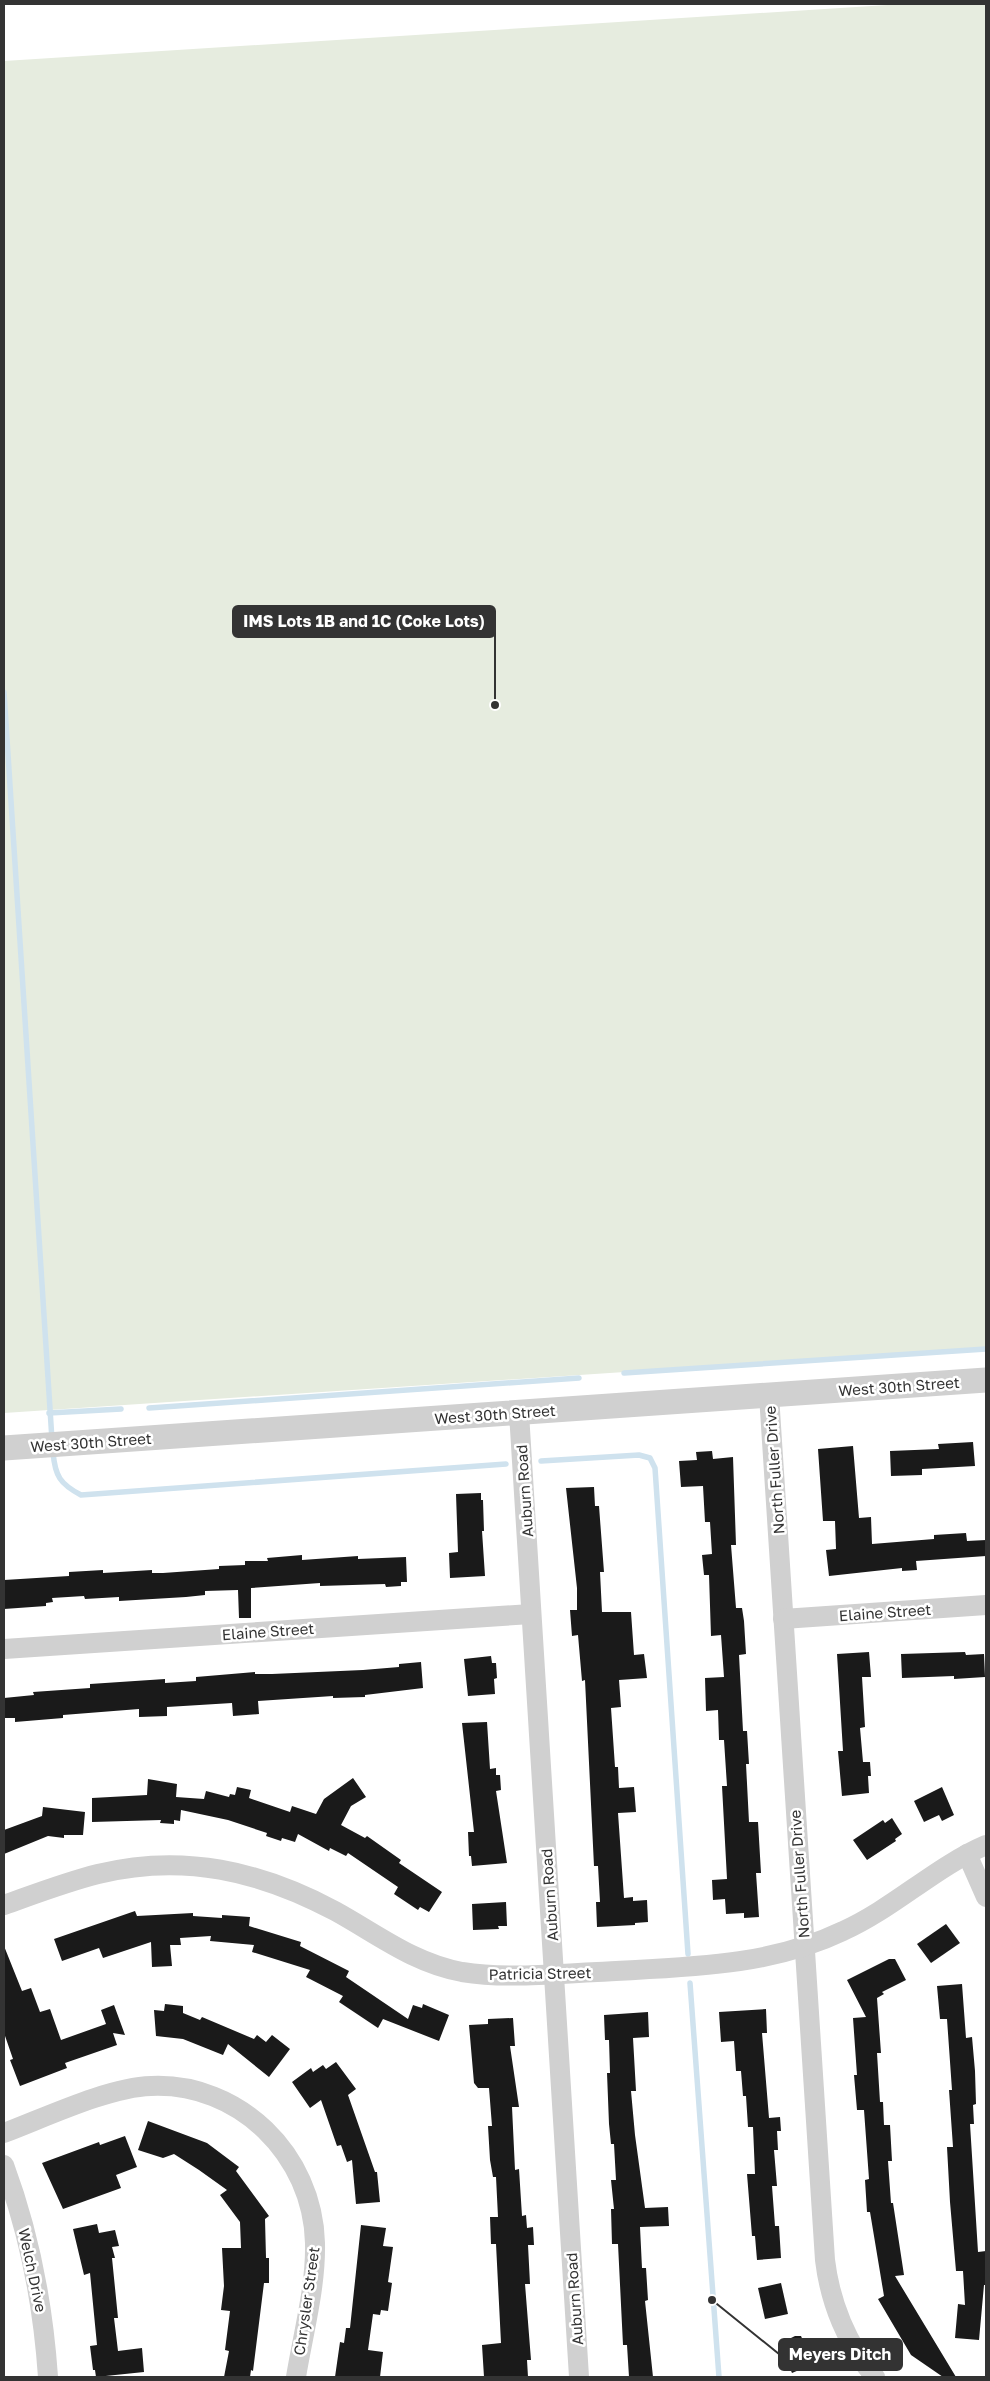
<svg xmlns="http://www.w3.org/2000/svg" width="990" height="2381" viewBox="0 0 990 2381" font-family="'Golos Text',sans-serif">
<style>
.green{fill:#e6ecdf}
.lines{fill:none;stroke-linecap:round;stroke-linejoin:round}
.stream{stroke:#cfe2ee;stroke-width:5.5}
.building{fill:#1a1a1a}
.minor{stroke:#d0d0d0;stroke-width:20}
.tertiary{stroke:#d0d0d0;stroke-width:25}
.labels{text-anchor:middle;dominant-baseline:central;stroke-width:5;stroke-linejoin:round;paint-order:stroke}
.street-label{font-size:15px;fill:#333;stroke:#fff}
.leader{fill:none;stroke:#333;stroke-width:2}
.callout-dot{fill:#333;stroke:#fff;stroke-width:2}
.callout{fill:#333;stroke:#333;stroke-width:2}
.callout-label{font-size:16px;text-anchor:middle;font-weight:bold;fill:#fff}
</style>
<rect width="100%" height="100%" fill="#fff"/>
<!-- green -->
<path class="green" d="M903,4H986V1348L4,1413V61Z"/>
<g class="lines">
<!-- stream -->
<g class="stream">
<path d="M4,692L52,1440"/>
<path d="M624,1373L986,1349"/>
<path d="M149,1408L579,1378"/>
<path d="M49,1413L121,1409"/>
<path d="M53,1452C55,1476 60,1484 81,1495L506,1464"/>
<path d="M541,1461L639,1455L650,1458L655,1468L688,1954"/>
<path d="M690,1983L719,2377"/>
</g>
</g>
<!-- building -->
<g class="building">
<path d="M973,1442L975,1466L922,1469V1475L891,1476L890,1451L939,1449L938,1444Z"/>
<path d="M853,1446L859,1518L871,1517L872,1544L934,1539V1535L966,1533L967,1541L986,1540V1556L916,1561L917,1570L902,1571V1568L829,1576L826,1550L836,1549L835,1521H823L818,1449Z"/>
<path d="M712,1451L713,1459L733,1457L736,1545H731L736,1608H742L744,1621L746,1654L739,1655L743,1731H747L749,1764H746L749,1822H758L761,1873H756L759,1917L744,1918V1913L726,1914L725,1899L713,1900L712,1880L727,1879L722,1786H727L724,1740H719L718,1710L706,1711L705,1678L724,1677L721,1635L711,1636L709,1575H704L702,1555L712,1554L710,1522H705L703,1486L681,1487L679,1461L697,1460L696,1452Z"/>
<path d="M594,1487L595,1506H599L604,1572H600L602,1612H631L634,1655L644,1654L647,1678L619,1680L621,1707L611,1708L615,1767H618L619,1788L634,1787L636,1812L618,1813L624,1898L633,1897V1901L647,1900L648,1922L635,1923V1925L597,1927L596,1902H600L598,1866H594L585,1680L582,1681L578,1635L572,1636L570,1610H577V1588L566,1488Z"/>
<path d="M481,1493V1500H483L484,1531H482L485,1576L450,1578L449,1553L458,1552L456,1494Z"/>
<path d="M302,1555V1560L358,1556V1559L406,1557L407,1582H401V1586L386,1587L385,1584L320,1586V1583L251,1588V1618H239L238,1590L205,1591V1595L186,1597L119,1601V1597L85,1599L84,1596L52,1598L53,1602L46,1603V1606L4,1609V1580L69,1576V1572L103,1570V1573L152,1570V1573H163L219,1569V1566L245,1565V1561H268L267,1558Z"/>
<path d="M869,1652L871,1677H862L865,1727L860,1728L863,1762H870L871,1776H868L869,1793L842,1796L838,1751H843L837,1654Z"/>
<path d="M965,1652L966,1655L984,1654L985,1677L954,1679V1676L902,1678L901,1654Z"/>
<path d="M491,1656L492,1663H496L497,1678L494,1679L495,1694L468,1696L464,1659Z"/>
<path d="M421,1662L423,1688L365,1695V1697L333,1698V1696L258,1701L259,1714L233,1716L232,1703L167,1707V1716L139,1717V1709L63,1715V1718L15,1722V1718H4V1698L34,1695L33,1692L90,1688V1684L165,1679V1683L196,1681V1677L255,1672V1674H272L363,1670L399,1667V1664Z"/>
<path d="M487,1722L490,1769L496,1768V1775H500L501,1790L496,1791L507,1863L472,1866L471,1856H469L468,1832H474L462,1723Z"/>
<path d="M353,1778L366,1797L351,1806L341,1825L365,1838L367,1836L401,1860L399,1863L442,1892L429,1912L420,1907L418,1910L394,1894L398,1887L348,1853L346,1856L330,1848L329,1851L298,1834L295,1842L282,1838L281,1841L266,1836L267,1833L228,1820L181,1810L180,1821L174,1820V1824L160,1823L161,1820L92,1822V1798L147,1795L148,1779L177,1784L176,1797L204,1799L206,1791L229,1797L230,1794L235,1795L237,1787L251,1790L249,1798L290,1812L292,1806L316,1814L324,1799Z"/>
<path d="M942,1787L954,1815L942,1821L939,1815L924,1822L914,1801Z"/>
<path d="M43,1807L85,1812L83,1835H64V1838L48,1836L4,1854V1830L42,1816Z"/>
<path d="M892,1818L902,1834L895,1839L896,1841L867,1860L853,1840L883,1820L885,1823Z"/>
<path d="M506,1902L507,1926H498L499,1929L473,1930L472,1904Z"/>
<path d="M135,1911L137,1916L193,1913V1916L222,1918V1915L250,1917L249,1926L301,1942L300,1946L349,1971L346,1977L408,2019L413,2005L422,2008L423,2004L449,2015L439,2041L383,2019L378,2028L339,2002L343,1996L306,1977L310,1970L252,1952L254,1945L210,1941L211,1936L180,1938L181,1945H170L172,1966L152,1967L151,1942L103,1958L99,1948L62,1961L54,1939Z"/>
<path d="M946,1924L960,1943L931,1963L917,1944Z"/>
<path d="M4,1946L22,1991L31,1988L40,2012L50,2009L61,2040L106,2024L101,2010L114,2005L125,2035L113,2033L117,2045L65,2063L67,2068L20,2086L10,2060L13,2059L4,2033Z"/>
<path d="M889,1959H895L906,1980L882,1992L884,1994L877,1998L881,2053H877L880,2102H883L884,2125H890L892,2161H888L891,2203H893L904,2275L895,2276L956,2377H943L911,2355L878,2299L884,2296L870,2212H867L865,2180L869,2179L864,2110H857L854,2075H857L853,2018L866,2017L847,1980Z"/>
<path d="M962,1984L966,2038L972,2037L975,2071L976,2104L973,2105L974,2124H970L978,2252L986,2251V2285H984L979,2340L955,2338L958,2304L965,2305L963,2271H956L950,2202L947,2147H953L949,2090H952L947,2019H940L937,1986Z"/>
<path d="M165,2004L183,2006V2013L200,2020L202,2017L254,2039L257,2035L266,2042L272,2035L290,2049L269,2077L228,2044L223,2055L183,2039L156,2036L154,2010L164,2011Z"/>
<path d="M766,2009L767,2033H762L769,2118L780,2117L781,2131H777L778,2150H774L777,2186H772L775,2226H779L781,2258L757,2260L755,2236H752L747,2174H755L753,2127H748L746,2096H743L741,2071H736L734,2041L721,2042L719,2012Z"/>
<path d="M648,2012L649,2037L633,2038L636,2091H631L635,2135L645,2208L668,2207L669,2226L640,2227L642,2268H646L648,2300L645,2301L653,2377H629L627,2345H623L618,2244H612L611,2209H614L611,2180H616L614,2144H611L609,2124L607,2073H610L609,2040H605L604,2015Z"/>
<path d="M513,2018L515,2046H510L519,2107H512L515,2170L519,2169L522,2216L526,2215L527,2228L533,2227L534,2245H528L530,2284H525L531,2360H527L528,2377H484L482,2345L501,2343L496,2244H491L490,2217H498L496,2177H493L490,2160L488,2126H492L489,2088H478L474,2083L469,2025L488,2024V2019Z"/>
<path d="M336,2062L356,2089L348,2095L375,2172H377L380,2202L356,2204L352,2160L347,2162L341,2145L337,2146L321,2100L310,2108L292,2082L311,2068L313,2072L323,2065L326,2069Z"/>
<path d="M148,2121L207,2143L239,2167L236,2171L269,2216L265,2219L266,2258H269V2283H264L253,2371L251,2370L250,2377H224L229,2351L225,2350L230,2311L221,2310L224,2286L222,2248H241L240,2222L220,2195L227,2190L199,2170L174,2154L163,2158L138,2150Z"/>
<path d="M125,2136L137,2167L116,2175L121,2188L63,2209L42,2163L99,2142L100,2145Z"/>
<path d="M97,2224L99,2233L115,2230L119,2246L112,2247L115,2258H112L118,2318H114L118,2351L142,2348L144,2372L96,2377L95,2370H93L90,2346L97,2345L90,2273L84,2275L73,2229Z"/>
<path d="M361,2225L386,2228L383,2246L393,2247L388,2282L392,2283L388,2311L381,2310L380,2315L373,2314L368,2350L383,2352L380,2377H335L340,2342L344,2343L346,2328H350Z"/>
<path d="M781,2283L788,2314L765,2319L758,2288Z"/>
<path d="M795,2336H801L813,2364L792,2373L779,2344Z"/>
</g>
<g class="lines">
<!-- minor -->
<g class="minor">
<path d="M769,1395L825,2260C830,2302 847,2345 875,2377"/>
<path d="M519,1413L579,2377"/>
<path d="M783,1619L986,1605"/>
<path d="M4,1649L531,1614"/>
<path d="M967,1854L986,1897"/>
<path d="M4,1905C35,1894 66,1882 98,1874C183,1853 260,1871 335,1911C377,1934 413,1963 462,1972C506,1979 552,1974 597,1972C681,1967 766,1968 843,1931C894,1908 935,1867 986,1845"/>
<path d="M4,2133C44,2118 109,2087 151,2086C239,2082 313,2155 315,2243C316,2287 303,2334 296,2377"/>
<path d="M4,2165C30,2235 43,2303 48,2377"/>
</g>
<!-- tertiary -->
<path class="tertiary" d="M4,1448L986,1380"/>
</g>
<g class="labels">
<!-- street labels -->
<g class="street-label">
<text transform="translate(899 1386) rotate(-4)">West 30th Street</text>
<text transform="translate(495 1414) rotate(-4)">West 30th Street</text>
<text transform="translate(91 1442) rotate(-4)">West 30th Street</text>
<text transform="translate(774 1470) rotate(-94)">North Fuller Drive</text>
<text transform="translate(524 1491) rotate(-94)">Auburn Road</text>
<text transform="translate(885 1612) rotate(-4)">Elaine Street</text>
<text transform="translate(268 1631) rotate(-4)">Elaine Street</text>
<text transform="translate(799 1874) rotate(-94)">North Fuller Drive</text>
<text transform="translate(549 1895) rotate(-94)">Auburn Road</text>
<text transform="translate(540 1973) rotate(-1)">Patricia Street</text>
<text transform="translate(33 2270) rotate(78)">Welch Drive</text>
<text transform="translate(574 2299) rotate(-94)">Auburn Road</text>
<text transform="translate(306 2301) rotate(-82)">Chrysler Street</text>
</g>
</g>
<!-- callouts -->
<path class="leader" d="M495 705L495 621M712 2300L779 2354"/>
<g class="callout-dot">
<circle cx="495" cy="705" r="5"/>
<circle cx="712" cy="2300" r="5"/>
</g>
<g class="callout">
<rect x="233" y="606" width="262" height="31" rx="5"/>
<rect x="779" y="2339" width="123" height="31" rx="5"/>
</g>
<g class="callout-label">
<text x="364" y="627">IMS Lots 1B and 1C (Coke Lots)</text>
<text x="840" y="2360">Meyers Ditch</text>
</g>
<!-- border -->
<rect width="990" height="2381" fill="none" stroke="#333333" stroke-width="10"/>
</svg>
